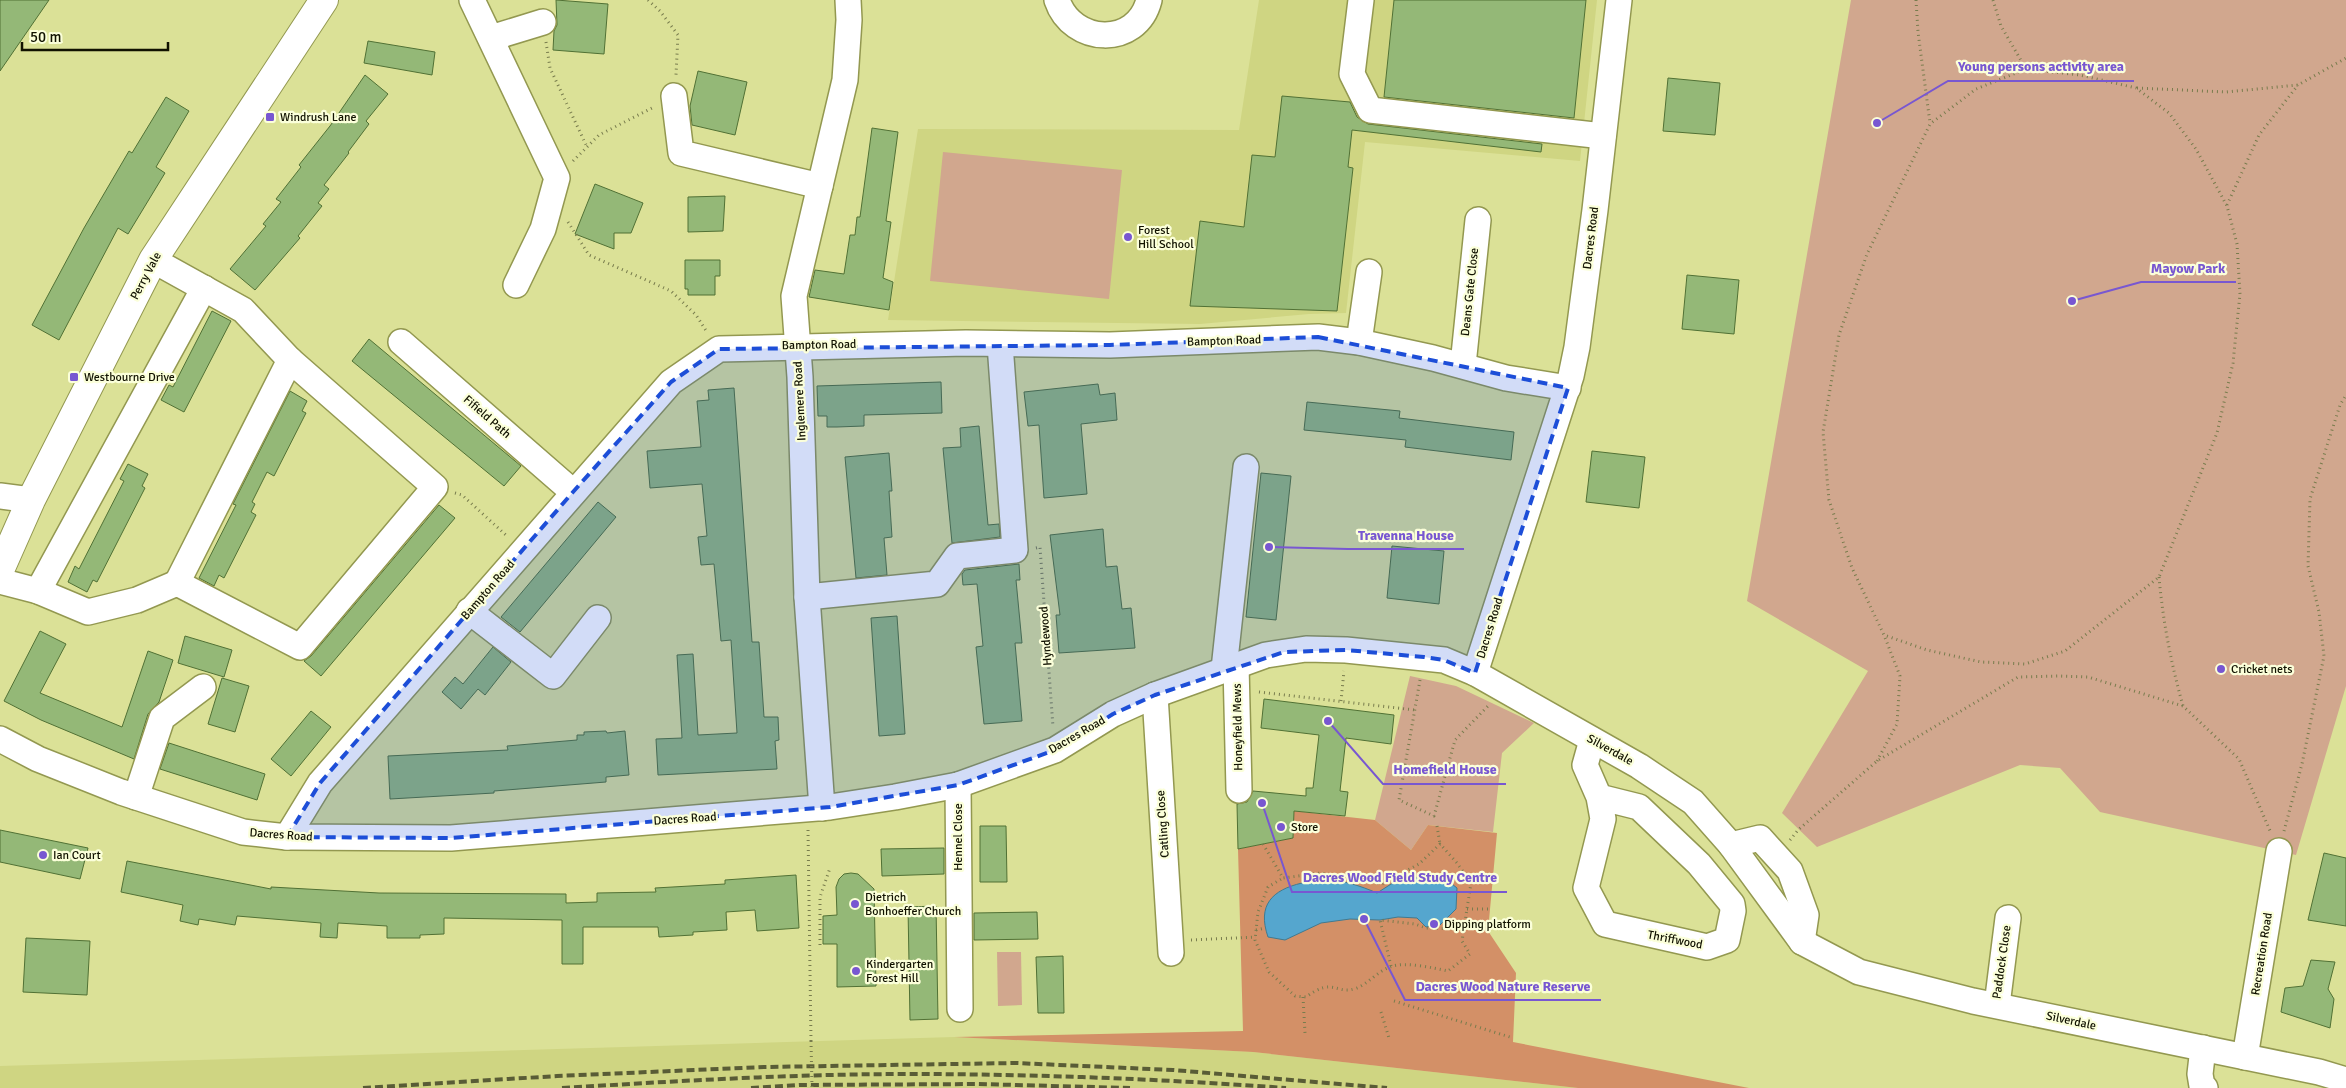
<svg xmlns="http://www.w3.org/2000/svg" width="2346" height="1088" viewBox="0 0 2346 1088" font-family="Signika,sans-serif">
<style>
.built{fill:#cfd582}
.green{fill:#d1a78e}
.forest{fill:#d39067}
.water{fill:#55a6ce;stroke:#417a90}
.building{fill:#94b877;stroke:#517135}
.lines{fill:none;stroke-linecap:round;stroke-linejoin:round}
.minor-casing{stroke:#939850;stroke-width:28}
.major-casing{stroke:#939850;stroke-width:30}
.path{stroke:#787c4d;stroke-width:3;stroke-dasharray:1 4;stroke-linecap:butt}
.minor{stroke:#fff;stroke-width:25}
.major{stroke:#fff;stroke-width:28}
.rail{stroke:#595c36;stroke-width:4;stroke-dasharray:8 4;stroke-linecap:butt}
.path-bridge{stroke:#787c4d;stroke-width:3;stroke-dasharray:1 4;stroke-linecap:butt}
.marked{fill:#1d4ed8;fill-opacity:0.2;stroke:#1d4ed8;stroke-width:4;stroke-dasharray:10 6;stroke-linejoin:round}
.poi-dot{fill:#7857d1;stroke:#fbffda;stroke-width:2}
.labels{text-anchor:middle;dominant-baseline:central;stroke-width:4.5;stroke-linejoin:round;paint-order:stroke}
.poi-label{font-size:12px;fill:#111200;stroke:#fbffda;text-anchor:start}
.street-label{font-size:12px;fill:#111200;stroke:#fbffda}
.leader{fill:none;stroke:#7857d1;stroke-width:2}
.callout-dot{fill:#7857d1;stroke:#fbffda;stroke-width:2}
.callout-label{font-size:14px;text-anchor:middle;font-weight:bold;fill:#7857d1;stroke:#fbffda;stroke-width:4.5;stroke-linejoin:round;paint-order:stroke}
</style>
<rect width="100%" height="100%" fill="#dbe197"/>
<!-- built -->
<g class="built">
<path d="M1259,0H1597L1580,161L1365,142L1346,313L1309,314L1200,324L888,320L918,129L1239,130Z"/>
<path d="M954,1037L1253,1052L1578,1088H0V1066Z"/>
</g>
<!-- green -->
<g class="green">
<path d="M1851,0H2346V686L2296,855L2100,812L2060,768L2020,765L1817,847L1782,813L1868,671L1747,601Z"/>
<path d="M943,152L1122,170L1109,299L930,281Z"/>
<path d="M1410,676L1456,686L1534,723L1502,753L1493,832L1428,825L1411,850L1375,820Z"/>
<path d="M997,952H1021L1022,1005L998,1006Z"/>
</g>
<!-- forest -->
<path class="forest" d="M1294,811L1375,820L1411,850L1428,825L1497,833L1488,931L1516,973L1513,1042L1749,1088H1578L1253,1052L954,1037L1243,1031L1238,849L1293,838Z"/>
<!-- water -->
<path class="water" d="M1442,876L1457,888L1456,909L1440,925L1426,927L1417,918L1398,917L1380,920L1350,919L1321,923L1285,940L1268,937C1257,905 1272,890 1302,883C1309,881 1318,878 1325,879C1342,880 1361,886 1377,893L1399,879Z"/>
<!-- building -->
<g class="building">
<path d="M0,0H49L0,71Z"/>
<path d="M556,0L608,4L604,54L553,50L554,31L557,25Z"/>
<path d="M1394,0H1586L1574,118L1384,97Z"/>
<path d="M368,41L435,52L432,75L364,63Z"/>
<path d="M698,71L747,82L735,135L692,125L690,106Z"/>
<path d="M365,75L388,94L366,121L369,124L348,152L349,153L324,185L329,189L318,203L322,206L298,236L300,238L255,290L230,269L266,226L263,224L281,202L276,199L301,167L299,165L330,126Z"/>
<path d="M1668,78L1720,83L1715,135L1663,131Z"/>
<path d="M1282,96L1350,102L1357,117L1368,124L1542,144L1541,152L1352,130L1348,167L1353,168L1337,311L1190,306L1200,221L1244,227L1252,155L1275,157Z"/>
<path d="M166,97L189,111L156,167L165,173L128,234L118,228L59,340L32,325L84,228L129,151L132,153Z"/>
<path d="M872,128L898,132L886,221L891,222L883,278L893,282L889,310L809,297L815,270L844,274L850,235H855L857,217H860Z"/>
<path d="M595,184L643,203L631,233H614V249L575,234Z"/>
<path d="M725,196L723,231L688,232V197Z"/>
<path d="M685,260H720V276H715V295H688V289H685Z"/>
<path d="M1687,275L1739,280L1734,334L1682,329Z"/>
<path d="M212,311L231,321L184,412L161,400L169,385L173,387Z"/>
<path d="M369,339L521,466L504,486L352,361Z"/>
<path d="M941,382L942,413L864,415V426L837,427H827V416H818L817,386Z"/>
<path d="M1098,384L1100,395L1115,393L1117,420L1081,424L1087,494L1044,498L1039,425L1028,426L1024,392Z"/>
<path d="M734,388L752,642H759L764,717H778L779,740L775,741L777,769L658,775L656,739L682,738L677,655L693,654L698,735L737,733L731,640L721,641L714,564L701,565L698,537L707,536L702,484L650,488L647,451L701,447L697,401L709,400L708,390Z"/>
<path d="M290,391L307,401L302,411L306,413L274,476L267,472L252,502L255,504L251,512L256,515L224,578L219,575L214,586L199,578L236,505L233,504Z"/>
<path d="M1307,402L1400,411L1399,418L1514,432L1511,460L1405,447L1406,440L1304,430Z"/>
<path d="M979,426L988,525L999,524L1000,537L952,543L943,448L961,447L960,428Z"/>
<path d="M1592,451L1645,457L1639,508L1586,502Z"/>
<path d="M889,453L892,491H889L892,537L884,538L887,575L856,578L845,457Z"/>
<path d="M128,464L148,474L142,486L145,488L97,582L93,580L87,592L68,582L75,566L79,569L124,481L120,479Z"/>
<path d="M1261,473L1291,476L1276,620L1246,617Z"/>
<path d="M598,502L616,517L520,632L501,617Z"/>
<path d="M439,505L455,518L321,676L304,661L311,656Z"/>
<path d="M1103,529L1106,567L1117,566L1122,609L1131,608L1135,648L1059,653L1056,615H1060L1050,535Z"/>
<path d="M1392,546L1444,551L1439,604L1387,598Z"/>
<path d="M1019,564L1020,580H1016L1022,643H1015L1022,721L984,724L976,647L983,646L977,584L963,585L962,574L965,570Z"/>
<path d="M897,616L905,734L879,736L871,618Z"/>
<path d="M40,631L66,644L40,693L122,727L148,651L173,660L159,702L148,714L134,759L41,720L4,701Z"/>
<path d="M185,636L232,650L224,677L178,663Z"/>
<path d="M493,647L511,662L485,695L478,689L461,709L442,692L455,677L463,684Z"/>
<path d="M222,678L249,686L235,732L208,724Z"/>
<path d="M1264,699L1394,715L1391,744L1346,738L1340,791L1348,792L1345,816L1294,811L1293,838L1238,849L1237,804L1247,802L1253,791L1306,796V788H1313L1319,735L1261,728Z"/>
<path d="M311,711L331,727L291,776L271,759Z"/>
<path d="M606,731L607,733L625,731L629,775L606,777V782L494,791V793L390,799L388,756L508,750L507,746L577,740V735H584V732Z"/>
<path d="M169,743L265,774L257,800L160,769Z"/>
<path d="M980,826H1006L1007,882H980Z"/>
<path d="M0,830L88,848L80,879L0,862Z"/>
<path d="M944,848V874L882,876L881,849Z"/>
<path d="M2324,853L2346,858V926L2308,920Z"/>
<path d="M127,861L271,889V887L379,893L566,894V903L597,902V893L656,892L655,888L725,884V880L796,875L799,928L757,931L755,910L726,912L727,930L693,932V935L659,937L658,927H583V964H562V920L444,918V934L420,935V938H387V926L338,923L337,938L320,937L321,923L237,916L235,925L199,919L198,925L180,921L183,905L121,892Z"/>
<path d="M851,873L858,874L874,889L876,986L837,987V944H823V916L837,915L836,887L839,879L844,874Z"/>
<path d="M936,906L938,1019L910,1020L908,907Z"/>
<path d="M1037,912L1038,939L974,940V913Z"/>
<path d="M26,938L90,941L87,995L23,992Z"/>
<path d="M1063,956L1064,1013H1038L1036,957Z"/>
<path d="M2311,960L2335,962L2328,989L2334,999L2330,1028L2281,1012L2285,988L2303,986Z"/>
</g>
<g class="lines">
<!-- minor casing -->
<g class="minor-casing">
<g id="minor">
<path d="M472,0L557,178L543,229L516,285"/>
<path d="M1057,0C1072,45 1137,48 1149,0"/>
<path d="M1361,0L1352,74L1370,110L1603,136"/>
<path d="M491,38L543,22"/>
<path d="M674,96L681,153L820,186"/>
<path d="M401,342L573,492"/>
<path d="M1359,342L1369,272"/>
<path d="M1463,365L1478,220"/>
<path d="M0,496L31,500"/>
<path d="M0,581L38,591L88,612L137,600L177,583L300,647L435,487L290,360L243,310L153,260"/>
<path d="M177,583L290,360"/>
<path d="M38,591L204,288"/>
<path d="M807,597L937,584L957,556L1015,550L1000,344"/>
<path d="M469,611L553,676L598,618"/>
<path d="M1236,665L1239,790"/>
<path d="M1224,669L1246,467"/>
<path d="M1475,673L1571,376L1577,347L1595,210L1619,0"/>
<path d="M1155,695L1171,953"/>
<path d="M0,739L38,759L121,792L243,832L287,837L451,838L830,807L895,797L958,785L1055,750L1113,714L1155,695L1266,655L1306,649L1346,650L1444,660L1475,673L1639,766L1693,802L1731,845L1802,942L1859,972L1973,1001L2319,1072L2346,1080"/>
<path d="M1592,740L1585,765L1599,797L1639,807L1699,864L1732,904L1733,911L1727,940L1707,947L1605,924L1586,888L1603,819L1599,797"/>
<path d="M958,785L960,1009"/>
<path d="M136,797L162,718L203,687"/>
<path d="M822,808L807,597L800,377L794,296L845,80L849,20L848,0"/>
<path d="M287,837L320,783L671,382L719,349L966,343L1110,345L1318,337L1359,342L1433,358L1506,378L1568,388"/>
<path d="M1731,845L1760,838L1790,871L1806,915L1802,942"/>
<path d="M1997,1005L2008,918"/>
<path d="M2203,1048L2200,1074L2202,1086L2205,1088"/>
<path d="M2245,1057L2279,851"/>
</g>
</g>
<!-- major casing -->
<g class="major-casing">
<path id="major" d="M0,570L31,500L153,260L324,0"/>
</g>
<!-- path -->
<g class="path">
<path d="M648,0L660,11L678,35L676,75"/>
<path d="M1916,0L1918,32L1930,123"/>
<path d="M1993,0L2001,26L2026,69"/>
<path d="M546,42L550,68L587,147"/>
<path d="M2137,88L2226,92L2298,85L2346,58"/>
<path d="M573,161L599,135L654,107"/>
<path d="M2227,205L2259,135L2298,85"/>
<path d="M568,222L589,255L671,291L696,315L707,332"/>
<path d="M455,493L462,495L507,536"/>
<path d="M1036,548L1040,547L1053,727"/>
<path d="M2159,577C2163,622 2171,663 2183,706"/>
<path d="M1420,680L1399,800L1434,816L1455,740L1489,705"/>
<path d="M1259,692L1415,710"/>
<path d="M1341,701L1344,671"/>
<path d="M1877,761L1897,724L1900,676L1884,635L1852,568L1829,500L1823,432L1839,335L1867,254L1930,124L1976,89L2026,69L2080,75L2136,88L2169,113L2196,149L2227,206L2237,244L2240,294L2233,363L2217,433L2159,577L2065,651L2025,664L1981,662L1927,650L1884,635"/>
<path d="M1437,826L1440,844"/>
<path d="M808,830L811,1041"/>
<path d="M2284,831L2302,764L2324,656L2319,612L2308,566L2310,499L2340,405L2346,395"/>
<path d="M1790,840L1798,830L1877,761L2018,677L2058,676L2088,677L2183,706L2239,759L2271,833"/>
<path d="M1263,844L1283,878L1321,873L1382,884L1419,864L1440,844L1457,863L1471,883L1462,941L1470,954L1448,971C1433,968 1405,961 1390,967C1378,971 1369,983 1357,988C1336,996 1334,976 1306,997L1295,996L1269,972L1255,940L1258,912L1268,887L1283,878"/>
<path d="M1467,909H1490"/>
<path d="M1256,930L1265,928"/>
<path d="M1191,940L1256,937"/>
<path d="M820,945V897L830,868"/>
<path d="M1391,966L1380,920L1415,924L1426,928L1464,929"/>
<path d="M1303,997L1305,1033"/>
<path d="M1394,1001L1513,1038"/>
<path d="M1381,1012L1389,1038"/>
</g>
<!-- minor -->
<use href="#minor" class="minor"/>
<!-- major -->
<use href="#major" class="major"/>
<!-- rail -->
<g class="rail">
<path d="M363,1088L557,1076L764,1067L1016,1063L1173,1070L1387,1088"/>
<path d="M562,1088C678,1081 793,1074 909,1074C1035,1074 1160,1079 1286,1088"/>
<path d="M751,1088L800,1085L978,1084L1130,1088"/>
</g>
<!-- path-bridge -->
<path class="path-bridge" d="M811,1041L812,1088"/>
</g>
<!-- marked area -->
<path class="marked" d="M1318,337L1568,388L1475,673L1444,660L1424,657L1346,650L1284,652L1155,695L1113,714L1055,750L958,785L830,807L451,838L287,837L320,783L573,492L671,382L719,349L1110,345Z"/>
<!-- markers -->
<g class="poi-dot">
<rect x="265" y="112" width="10" height="10" rx="2.5"/>
<circle cx="1128" cy="237" r="5"/>
<rect x="69" y="372" width="10" height="10" rx="2.5"/>
<circle cx="2221" cy="669" r="5"/>
<circle cx="1281" cy="827" r="5"/>
<circle cx="43" cy="855" r="5"/>
<circle cx="855" cy="904" r="5"/>
<circle cx="1434" cy="924" r="5"/>
<circle cx="856" cy="971" r="5"/>
</g>
<g class="labels">
<!-- poi labels -->
<g class="poi-label">
<text x="280" y="117">Windrush Lane</text>
<text x="1138" y="230">Forest<tspan x="1138" dy="14">Hill School</tspan></text>
<text x="84" y="377">Westbourne Drive</text>
<text x="2231" y="669">Cricket nets</text>
<text x="1291" y="827">Store</text>
<text x="53" y="855">Ian Court</text>
<text x="865" y="897">Dietrich<tspan x="865" dy="14">Bonhoeffer Church</tspan></text>
<text x="1444" y="924">Dipping platform</text>
<text x="866" y="964">Kindergarten<tspan x="866" dy="14">Forest Hill</tspan></text>
</g>
<!-- street labels -->
<g class="street-label">
<text transform="translate(1591 238) rotate(-83)">Dacres Road</text>
<text transform="translate(146 276) rotate(-62)">Perry Vale</text>
<text transform="translate(1470 292) rotate(-84)">Deans Gate Close</text>
<text transform="translate(1224 341) rotate(-2)">Bampton Road</text>
<text transform="translate(819 345) rotate(-1)">Bampton Road</text>
<text transform="translate(800 401) rotate(-93)">Inglemere Road</text>
<text transform="translate(487 417) rotate(41)">Fifield Path</text>
<text transform="translate(488 590) rotate(-49)">Bampton Road</text>
<text transform="translate(1490 628) rotate(-73)">Dacres Road</text>
<text transform="translate(1046 636) rotate(-94)">Hyndewood</text>
<text transform="translate(1238 727) rotate(-91)">Honeyfield Mews</text>
<text transform="translate(1077 735) rotate(-30)">Dacres Road</text>
<text transform="translate(1610 750) rotate(29)">Silverdale</text>
<text transform="translate(685 819) rotate(-4)">Dacres Road</text>
<text transform="translate(1163 824) rotate(-94)">Catling Close</text>
<text transform="translate(281 835) rotate(4)">Dacres Road</text>
<text transform="translate(958 837) rotate(-90)">Hennel Close</text>
<text transform="translate(1675 940) rotate(11)">Thriffwood</text>
<text transform="translate(2262 954) rotate(-81)">Recreation Road</text>
<text transform="translate(2002 962) rotate(-82)">Paddock Close</text>
<text transform="translate(2071 1021) rotate(12)">Silverdale</text>
</g>
</g>
<!-- callouts -->
<path class="leader" d="M1877 123L1948 81H2134M2072 301L2141 282H2236M1269 547L1348 549H1464M1328 721L1383 784H1506M1262 803L1292 892H1507M1364 919L1405 1000H1601"/>
<g class="callout-dot">
<circle cx="1877" cy="123" r="5"/>
<circle cx="2072" cy="301" r="5"/>
<circle cx="1269" cy="547" r="5"/>
<circle cx="1328" cy="721" r="5"/>
<circle cx="1262" cy="803" r="5"/>
<circle cx="1364" cy="919" r="5"/>
</g>
<g class="callout-label">
<text x="2041" y="71">Young persons activity area</text>
<text x="2188" y="273">Mayow Park</text>
<text x="1406" y="540">Travenna House</text>
<text x="1445" y="774">Homefield House</text>
<text x="1400" y="882">Dacres Wood Field Study Centre</text>
<text x="1503" y="991">Dacres Wood Nature Reserve</text>
</g>
<!-- scale -->
<path d="M22 42v8h146v-8" fill="none" stroke="#111200" stroke-width="2.5"/>
<text x="30" y="42" font-size="15" fill="#111200" stroke="#fbffda" stroke-width="4" paint-order="stroke">50 m</text>
</svg>
